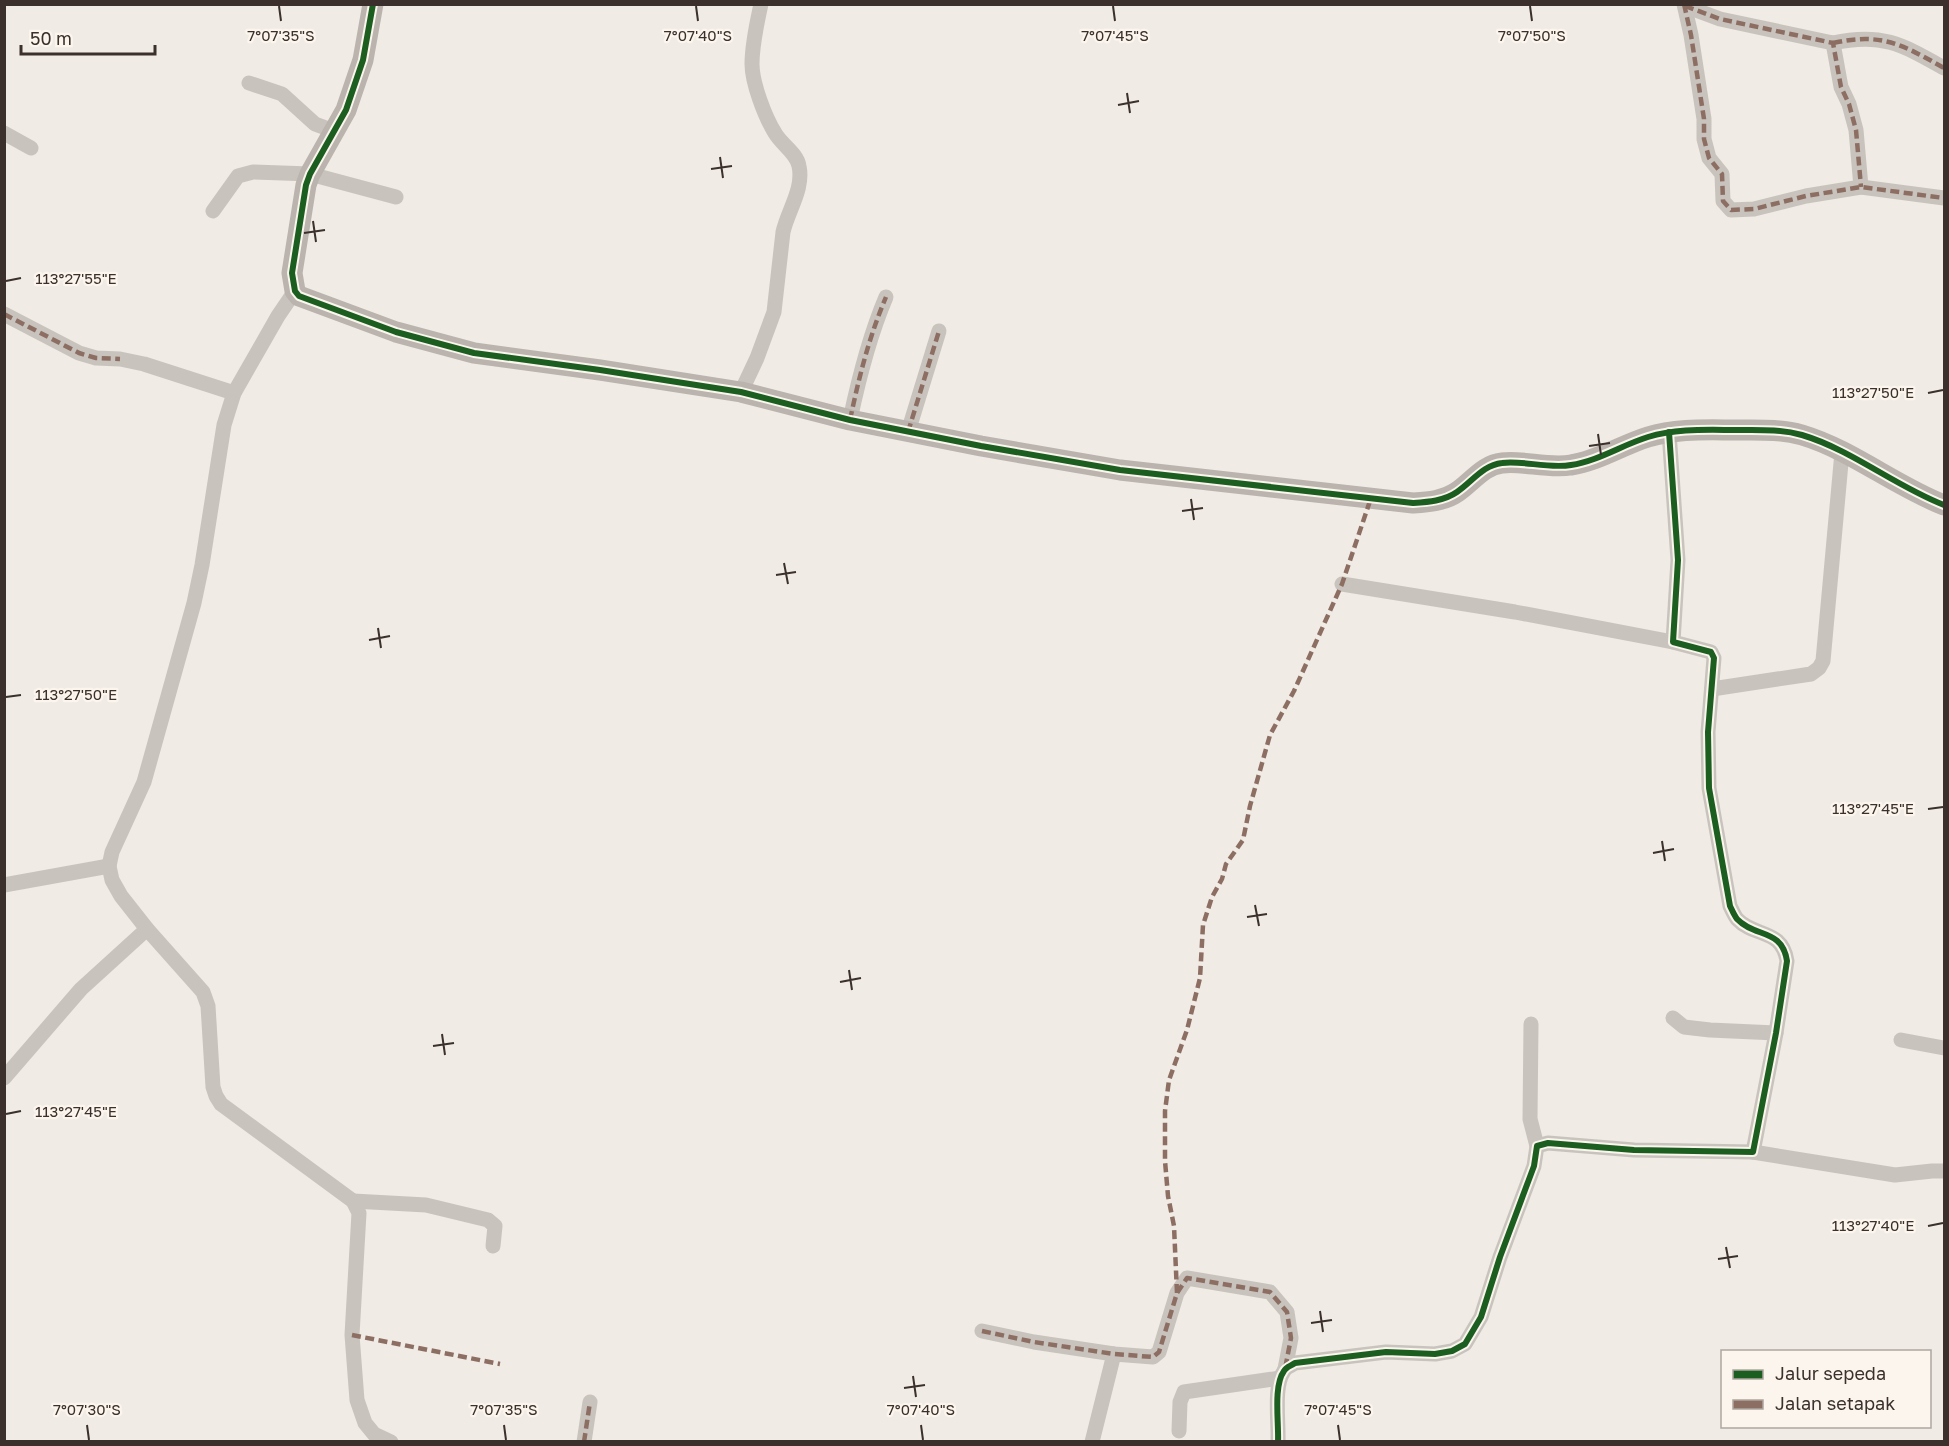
<svg xmlns="http://www.w3.org/2000/svg" width="1949" height="1446" viewBox="0 0 1949 1446" font-family="'Golos Text',sans-serif">
<style>
.lines{fill:none;stroke-linecap:round;stroke-linejoin:round}
.street{stroke:#c9c3be;stroke-width:15}
.secondary{stroke:#bab3ae;stroke-width:21}
.quiet{stroke:#8d6e63;stroke-width:4.5;stroke-dasharray:9 4.5;stroke-linecap:butt}
.cycleway-casing{stroke:#fbf5ee;stroke-width:10}
.cycleway{stroke:#1b5e20;stroke-width:6}
.ticks{fill:none;stroke:#3b302b;stroke-width:2}
.ticks-label{font-size:15px;text-anchor:middle;fill:#3b302b;stroke:#fbf5ee;stroke-width:4.5;stroke-linejoin:round;paint-order:stroke}
</style>
<rect width="100%" height="100%" fill="#f0ebe5"/>
<g class="lines">
<!-- street -->
<g class="street">
<path d="M1684,4L1691,35L1704,119V139L1709,158L1722,174L1723,201L1731,210L1754,209L1806,196L1861,187L1944,198"/>
<path d="M1685,6L1720,19L1833,43L1841,87L1849,104L1856,130L1861,187"/>
<path d="M1833,43C1882,32 1903,45 1944,68"/>
<path d="M249,83L282,94L315,124L334,131"/>
<path d="M4,133L31,148"/>
<path d="M213,211L238,176L253,172L310,174L396,197"/>
<path d="M295,291L278,316L234,393L224,425L202,565L194,603L144,782L112,852L109,866L112,880L121,896L147,929L203,992L208,1006L213,1087L216,1096L221,1104L353,1201L359,1213L352,1335L357,1400L365,1423L374,1434L391,1442"/>
<path d="M4,314L79,353L96,358L120,359L144,364L234,393"/>
<path d="M741,392L757,358L774,312L783,232C788,210 804,189 799,166C797,153 781,144 775,133C765,117 752,83 752,64C752,44 757,23 761,4"/>
<path d="M850,420C859,377 869,337 886,297"/>
<path d="M908,432L939,331"/>
<path d="M1342,584L1515,612L1673,642"/>
<path d="M1712,689L1811,674L1819,668L1823,661L1842,452"/>
<path d="M4,885L109,866"/>
<path d="M1673,1018L1684,1027L1710,1030L1776,1033"/>
<path d="M1531,1024L1530,1119L1537,1146"/>
<path d="M1901,1040L1944,1048"/>
<path d="M4,1078L81,989L147,929"/>
<path d="M1753,1152L1895,1175L1932,1171H1944"/>
<path d="M353,1201L426,1205L488,1220L495,1226L493,1246"/>
<path d="M982,1331L1034,1342L1114,1354L1153,1357L1159,1352L1177,1293L1187,1278L1270,1292L1287,1312L1291,1338L1285,1369"/>
<path d="M1179,1431L1180,1402L1184,1392L1280,1378"/>
<path d="M584,1442L590,1402"/>
<path d="M1092,1442L1114,1354"/>
<path d="M1278,1442C1279,1423 1273,1386 1284,1371C1286,1367 1291,1366 1295,1363L1386,1352L1435,1354L1452,1351L1465,1344L1481,1317L1500,1257L1534,1166L1537,1146L1548,1143L1634,1150L1753,1152L1776,1033L1787,961C1782,928 1755,938 1737,919C1734,915 1732,910 1730,906L1709,788L1708,732L1714,658L1711,652L1673,642L1678,560L1669,432"/>
</g>
<!-- secondary -->
<path class="secondary" d="M373,4L363,60L346,110L310,174L306,185L292,273L295,291L299,296L396,332L474,353L600,370L741,392L850,420L981,446L1120,470L1413,503C1428,502 1444,501 1457,492C1472,482 1483,465 1502,463C1522,460 1548,469 1571,465C1598,461 1622,445 1648,437C1677,428 1708,430 1738,430C1759,430 1781,429 1802,435C1852,450 1895,486 1944,505"/>
<!-- quiet -->
<g class="quiet">
<path d="M1684,4L1691,35L1704,119V139L1709,158L1722,174L1723,201L1731,210L1754,209L1806,196L1861,187L1944,198"/>
<path d="M1685,6L1720,19L1833,43L1841,87L1849,104L1856,130L1861,187"/>
<path d="M1833,43C1882,32 1903,45 1944,68"/>
<path d="M4,314L79,353L96,358L120,359"/>
<path d="M850,420C859,377 869,337 886,297"/>
<path d="M908,432L939,331"/>
<path d="M1177,1293L1174,1226L1168,1196L1165,1161V1111L1169,1080L1187,1030L1200,978L1203,925L1212,897L1222,879L1226,864L1243,840L1250,806L1270,735L1294,691L1342,584L1371,498"/>
<path d="M982,1331L1034,1342L1114,1354L1153,1357L1159,1352L1177,1293L1187,1278L1270,1292L1287,1312L1291,1338L1285,1369"/>
<path d="M352,1335L500,1364"/>
<path d="M584,1442L590,1402"/>
</g>
<!-- cycleway casing -->
<g class="cycleway-casing">
<g id="cycleway">
<path d="M373,4L363,60L346,110L310,174L306,185L292,273L295,291L299,296L396,332L474,353L600,370L741,392L850,420L981,446L1120,470L1413,503C1428,502 1444,501 1457,492C1472,482 1483,465 1502,463C1522,460 1548,469 1571,465C1598,461 1622,445 1648,437C1677,428 1708,430 1738,430C1759,430 1781,429 1802,435C1852,450 1895,486 1944,505"/>
<path d="M1278,1442C1279,1423 1273,1386 1284,1371C1286,1367 1291,1366 1295,1363L1386,1352L1435,1354L1452,1351L1465,1344L1481,1317L1500,1257L1534,1166L1537,1146L1548,1143L1634,1150L1753,1152L1776,1033L1787,961C1782,928 1755,938 1737,919C1734,915 1732,910 1730,906L1709,788L1708,732L1714,658L1711,652L1673,642L1678,560L1669,432"/>
</g>
</g>
<!-- cycleway -->
<use href="#cycleway" class="cycleway"/>
</g>
<!-- ticks -->
<path class="ticks" d="M279,6L281,21M696,6L698,21M1113,6L1115,21M1530,6L1532,21M1127,93L1130,113M1118,105L1139,101M720,157L723,178M711,169L732,166M313,221L316,242M304,233L325,230M6,281L21,278M1928,393L1943,390M1598,434L1601,455M1589,446L1610,443M1191,499L1194,520M1182,511L1203,508M784,563L788,584M776,575L796,572M378,628L381,648M369,640L390,636M6,697L21,695M1928,809L1943,807M1662,841L1665,861M1653,853L1674,849M1255,905L1259,926M1247,917L1267,914M849,970L852,990M840,982L861,978M442,1034L445,1055M433,1046L454,1043M6,1114L21,1111M1928,1226L1943,1223M1726,1247L1730,1268M1718,1259L1738,1256M1320,1311L1323,1332M1311,1323L1332,1320M913,1376L916,1397M904,1388L925,1385M87,1425L89,1440M504,1425L506,1440M921,1425L923,1440M1338,1425L1340,1440"/>
<g class="ticks-label">
<text x="281" y="41">7°07'35"S</text>
<text x="698" y="41">7°07'40"S</text>
<text x="1115" y="41">7°07'45"S</text>
<text x="1532" y="41">7°07'50"S</text>
<text x="76" y="284">113°27'55"E</text>
<text x="1873" y="398">113°27'50"E</text>
<text x="76" y="700">113°27'50"E</text>
<text x="1873" y="814">113°27'45"E</text>
<text x="76" y="1117">113°27'45"E</text>
<text x="1873" y="1231">113°27'40"E</text>
<text x="87" y="1415">7°07'30"S</text>
<text x="504" y="1415">7°07'35"S</text>
<text x="921" y="1415">7°07'40"S</text>
<text x="1338" y="1415">7°07'45"S</text>
</g>
<!-- border -->
<rect width="1949" height="1446" fill="none" stroke="#3b302b" stroke-width="12"/>
<!-- legend -->
<rect x="1721" y="1350" width="210" height="78" fill="#fbf5ee" stroke="#aea6a0" stroke-width="1.5"/>
<rect x="1733" y="1370" width="30" height="9" fill="#1b5e20" stroke="#aea6a0" stroke-width="1.5"/>
<text x="1775" y="1380" font-size="18" fill="#3b302b">Jalur sepeda</text>
<rect x="1733" y="1400" width="30" height="9" fill="#8d6e63" stroke="#aea6a0" stroke-width="1.5"/>
<text x="1775" y="1410" font-size="18" fill="#3b302b">Jalan setapak</text>
<!-- scale -->
<path d="M21 45v9h134v-9" fill="none" stroke="#3b302b" stroke-width="3"/>
<text x="30" y="45" font-size="18" fill="#3b302b" stroke="#fbf5ee" stroke-width="4.5" paint-order="stroke">50 m</text>
</svg>
